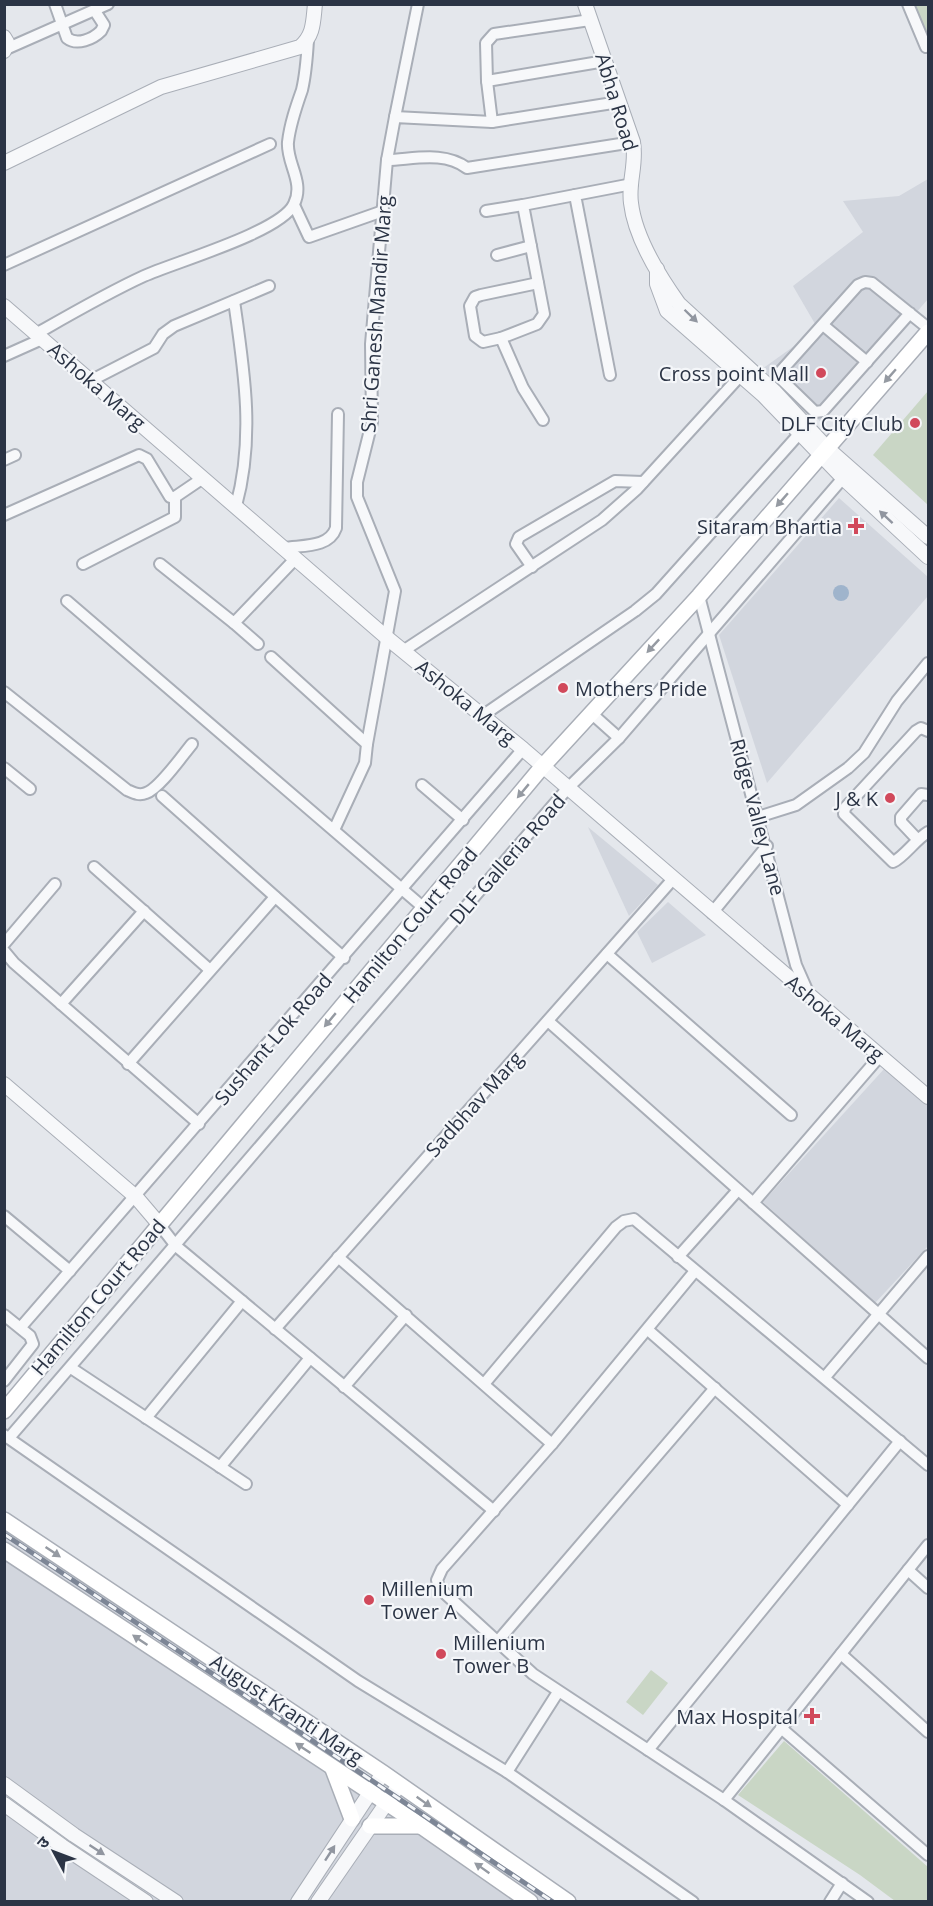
<svg xmlns="http://www.w3.org/2000/svg" width="933" height="1906" viewBox="0 0 933 1906" font-family="'Open Sans','Noto Sans Devanagari',sans-serif">
<style>
.built{fill:#d2d6de}
.green{fill:#c9d6c5}
.water{fill:#9fb4cc}
.lines{fill:none;stroke-linecap:round;stroke-linejoin:round}
.minor-casing{stroke:#a9aeb7;stroke-width:14}
.tertiary-casing{stroke:#a9aeb7;stroke-width:16}
.secondary-casing{stroke:#a9aeb7;stroke-width:18}
.minor{stroke:#f7f8fa;stroke-width:10}
.tertiary{stroke:#f7f8fa;stroke-width:14}
.secondary{stroke:#fff;stroke-width:15}
.rail-casing{stroke:#7d8696;stroke-width:5}
.rail{stroke:#f4f6f9;stroke-width:3;stroke-dasharray:9;stroke-linecap:butt}
.oneway{fill:#9196a0}
.oneway2{fill:#959aa2}
.poi-dot{fill:#d1495b;stroke:#f4f6f9;stroke-width:2}
.labels{text-anchor:middle;dominant-baseline:central;stroke-width:4.5;stroke-linejoin:round;paint-order:stroke}
.street-label{font-size:20px;fill:#2b3445;stroke:#f4f6f9}
.poi-label{font-size:20px;fill:#2b3445;stroke:#f4f6f9;text-anchor:end}
</style>
<rect width="100%" height="100%" fill="#e4e7ec"/>
<!-- built -->
<g class="built">
<path d="M928,179V299L821,422L762,369L818,329L793,286L863,232L843,201L899,196Z"/>
<path d="M839,498L928,577V596L767,783L719,635Z"/>
<path d="M588,827L658,885L629,916Z"/>
<path d="M668,902L706,935L652,963L637,932Z"/>
<path d="M885,1068L928,1104V1246L875,1303L763,1202Z"/>
<path d="M4,1528L58,1562L552,1901H5Z"/>
</g>
<!-- green -->
<g class="green">
<path d="M913,5H928V35L926,36Z"/>
<path d="M928,391V505L873,455Z"/>
<path d="M651,1670L668,1683L643,1715L626,1702Z"/>
<path d="M784,1741L928,1867V1901H895L860,1875L738,1795Z"/>
</g>
<!-- water -->
<circle class="water" cx="841" cy="593" r="8"/>
<g class="lines">
<!-- minor casing -->
<g class="minor-casing">
<g id="minor">
<path d="M55,4L67,38C77,46 93,39 101,31L104,25L95,11"/>
<path d="M908,4L926,47L928,45"/>
<path d="M6,49L108,4"/>
<path d="M487,81L486,43L494,34L590,20"/>
<path d="M395,117L418,4"/>
<path d="M492,122L487,81L605,61"/>
<path d="M387,160C415,159 444,151 467,168L633,142"/>
<path d="M294,205L309,237L383,211"/>
<path d="M486,211L523,205"/>
<path d="M497,255L531,246"/>
<path d="M4,265L270,144"/>
<path d="M538,283L481,295L475,297L470,306L475,336L483,342L501,338L523,388L543,420"/>
<path d="M234,301C244,370 255,437 236,506"/>
<path d="M910,313L823,411L815,412L781,379V371L858,285L865,282L872,283L928,328"/>
<path d="M823,325L867,362"/>
<path d="M36,334C71,314 107,293 144,276C175,262 281,232 294,204C305,182 286,163 288,142C290,124 296,107 302,90C306,73 307,57 308,40"/>
<path d="M501,338L537,324L544,314L523,205L575,195"/>
<path d="M4,356L42,339"/>
<path d="M610,375L575,195L632,184"/>
<path d="M90,381L154,348L163,334L174,326L269,286"/>
<path d="M4,460L15,455"/>
<path d="M4,515L139,455L147,459L170,497H175L203,478"/>
<path d="M284,548C303,545 329,548 336,528L338,414"/>
<path d="M83,564L175,517V497"/>
<path d="M160,564L234,623L296,558"/>
<path d="M532,567L516,544L519,537L615,481L643,482"/>
<path d="M699,596L796,965L807,990"/>
<path d="M67,601L424,908"/>
<path d="M234,623L258,644"/>
<path d="M403,651L602,520L637,489L741,375"/>
<path d="M271,657L367,744L365,763L334,830"/>
<path d="M4,692L127,790C134,793 139,796 146,793C159,789 182,756 192,744"/>
<path d="M591,713L619,738"/>
<path d="M482,716L635,611L656,594L800,433"/>
<path d="M928,731L921,728L916,731L845,808L844,814L893,862C904,857 915,840 928,832"/>
<path d="M367,744L395,591L357,497V482L372,422L371,344L387,160L395,117L492,122L619,102"/>
<path d="M4,768L30,789"/>
<path d="M422,785L463,820"/>
<path d="M162,796L344,958"/>
<path d="M758,817L796,805L848,768L864,753L897,701L928,663"/>
<path d="M917,839L901,822V817L921,794L928,795"/>
<path d="M94,867L210,970"/>
<path d="M712,913L767,846"/>
<path d="M4,944L55,884"/>
<path d="M4,951L14,963L199,1124"/>
<path d="M607,954L791,1115"/>
<path d="M61,1004L144,911"/>
<path d="M548,1021L928,1358"/>
<path d="M128,1064L275,897"/>
<path d="M753,1203L880,1056"/>
<path d="M4,1216L70,1271"/>
<path d="M159,1224L176,1246L494,1511"/>
<path d="M338,1257L552,1444"/>
<path d="M678,1257L738,1190"/>
<path d="M695,1271L552,1444L442,1569L437,1580L439,1588L533,1674L724,1800L868,1902"/>
<path d="M4,1315L30,1336L33,1344L4,1381"/>
<path d="M21,1327L523,749"/>
<path d="M275,1329L673,879"/>
<path d="M648,1330L848,1505"/>
<path d="M71,1368L246,1484"/>
<path d="M825,1377L928,1256"/>
<path d="M484,1384L616,1227L624,1221L634,1219L928,1465"/>
<path d="M344,1387L406,1315"/>
<path d="M146,1418L242,1301"/>
<path d="M4,1435L358,1681L507,1772L693,1902"/>
<path d="M9,1438L567,789L619,738L843,478"/>
<path d="M220,1467L310,1358"/>
<path d="M908,1570L928,1588"/>
<path d="M497,1642L715,1388"/>
<path d="M841,1654L928,1732"/>
<path d="M781,1728L928,1855"/>
<path d="M648,1750L900,1441"/>
<path d="M507,1772L558,1692"/>
<path d="M724,1800L928,1545"/>
<path d="M830,1902L842,1883"/>
</g>
</g>
<!-- tertiary casing -->
<g class="tertiary-casing">
<g id="tertiary">
<path d="M585,4L633,142C637,164 628,182 631,203C635,238 659,276 679,304L775,392L827,448L928,537"/>
<path d="M4,37L7,42L4,51"/>
<path d="M4,163L161,87L300,47C314,35 313,22 315,4"/>
<path d="M657,269V284L667,311L763,395L843,478L928,557"/>
<path d="M4,306L386,637L523,749L928,1097"/>
<path d="M4,1084L136,1197L159,1224"/>
<path d="M4,1784L74,1835L176,1902"/>
<path d="M4,1804L62,1846L146,1902"/>
<path d="M298,1902L383,1773"/>
<path d="M318,1902L399,1785"/>
</g>
</g>
<!-- secondary casing -->
<g class="secondary-casing">
<g id="secondary">
<path d="M4,1411L542,767L699,596L928,332"/>
<path d="M4,1520L383,1773L568,1902"/>
<path d="M4,1550L411,1819L530,1902"/>
<path d="M333,1769L352,1819"/>
<path d="M370,1826H421"/>
</g>
</g>
<!-- minor -->
<use href="#minor" class="minor"/>
<!-- tertiary -->
<use href="#tertiary" class="tertiary"/>
<!-- secondary -->
<use href="#secondary" class="secondary"/>
<!-- rail casing -->
<g class="rail-casing">
<path id="rail" d="M4,1534L553,1902"/>
</g>
<!-- rail -->
<use href="#rail" class="rail"/>
</g>
<!-- one-way arrows -->
<defs><path id="oneway-solid" d="M-6-.8H1V-3.2L6.5 0L1 3.2V.8H-6Z" transform="scale(1.5)"/></defs>
<g class="oneway">
<use href="#oneway-solid" transform="translate(691 316) rotate(44)"/>
<use href="#oneway-solid" transform="translate(886 517) rotate(-137)"/>
<use href="#oneway-solid" transform="translate(97 1850) rotate(33)"/>
<use href="#oneway-solid" transform="translate(330 1853) rotate(-57)"/>
</g>
<g class="oneway2">
<use href="#oneway-solid" transform="translate(890 376) rotate(131)"/>
<use href="#oneway-solid" transform="translate(782 500) rotate(131)"/>
<use href="#oneway-solid" transform="translate(653 646) rotate(133)"/>
<use href="#oneway-solid" transform="translate(523 791) rotate(130)"/>
<use href="#oneway-solid" transform="translate(330 1020) rotate(130)"/>
<use href="#oneway-solid" transform="translate(53 1552) rotate(34)"/>
<use href="#oneway-solid" transform="translate(140 1640) rotate(-146)"/>
<use href="#oneway-solid" transform="translate(303 1748) rotate(-146)"/>
<use href="#oneway-solid" transform="translate(424 1802) rotate(35)"/>
<use href="#oneway-solid" transform="translate(482 1868) rotate(-145)"/>
</g>
<!-- markers -->
<g class="poi-dot">
<circle cx="821" cy="373" r="6"/>
<circle cx="915" cy="423" r="6"/>
<path d="M853 517h6v6h6v6h-6v6h-6v-6h-6v-6h6z"/>
<circle cx="563" cy="688" r="6"/>
<circle cx="890" cy="798" r="6"/>
<circle cx="369" cy="1600" r="6"/>
<circle cx="441" cy="1654" r="6"/>
<path d="M809 1707h6v6h6v6h-6v6h-6v-6h-6v-6h6z"/>
</g>
<g class="labels">
<!-- street labels -->
<g class="street-label">
<text transform="translate(617 102) rotate(73)">Abha Road</text>
<text transform="translate(376 314) rotate(-86)">Shri Ganesh Mandir Marg</text>
<text transform="translate(97 386) rotate(41)">Ashoka Marg</text>
<text transform="translate(466 702) rotate(39)">Ashoka Marg</text>
<text transform="translate(758 817) rotate(75)">Ridge Valley Lane</text>
<text transform="translate(507 859) rotate(-49)">DLF Galleria Road</text>
<text transform="translate(410 925) rotate(-50)">Hamilton Court Road</text>
<text transform="translate(835 1018) rotate(40)">Ashoka Marg</text>
<text transform="translate(273 1039) rotate(-49)">Sushant Lok Road</text>
<text transform="translate(474 1104) rotate(-48)">Sadbhav Marg</text>
<text transform="translate(98 1297) rotate(-50)">Hamilton Court Road</text>
<text transform="translate(287 1709) rotate(34)">August Kranti Marg</text>
</g>
<!-- poi labels -->
<g class="poi-label">
<text x="809" y="373">Cross point Mall</text>
<text x="903" y="423">DLF City Club</text>
<text x="842" y="526">Sitaram Bhartia</text>
<text x="575" y="688" text-anchor="start">Mothers Pride</text>
<text x="878" y="798">J &amp; K</text>
<text x="381" y="1588" text-anchor="start">Millenium<tspan x="381" dy="23">Tower A</tspan></text>
<text x="453" y="1642" text-anchor="start">Millenium<tspan x="453" dy="23">Tower B</tspan></text>
<text x="798" y="1716">Max Hospital</text>
</g>
</g>
<!-- border -->
<rect width="933" height="1906" fill="none" stroke="#2b3445" stroke-width="12"/>
<!-- north arrow -->
<g transform="translate(54 1852) rotate(311)" stroke="#f4f6f9" stroke-width="4.5" paint-order="stroke">
<path d="M0-4.5L10 22L0 15L-10 22Z" fill="#2b3445"/>
<text y="-9" font-size="16" font-weight="bold" text-anchor="middle" fill="#2b3445">उ</text>
</g>
</svg>
